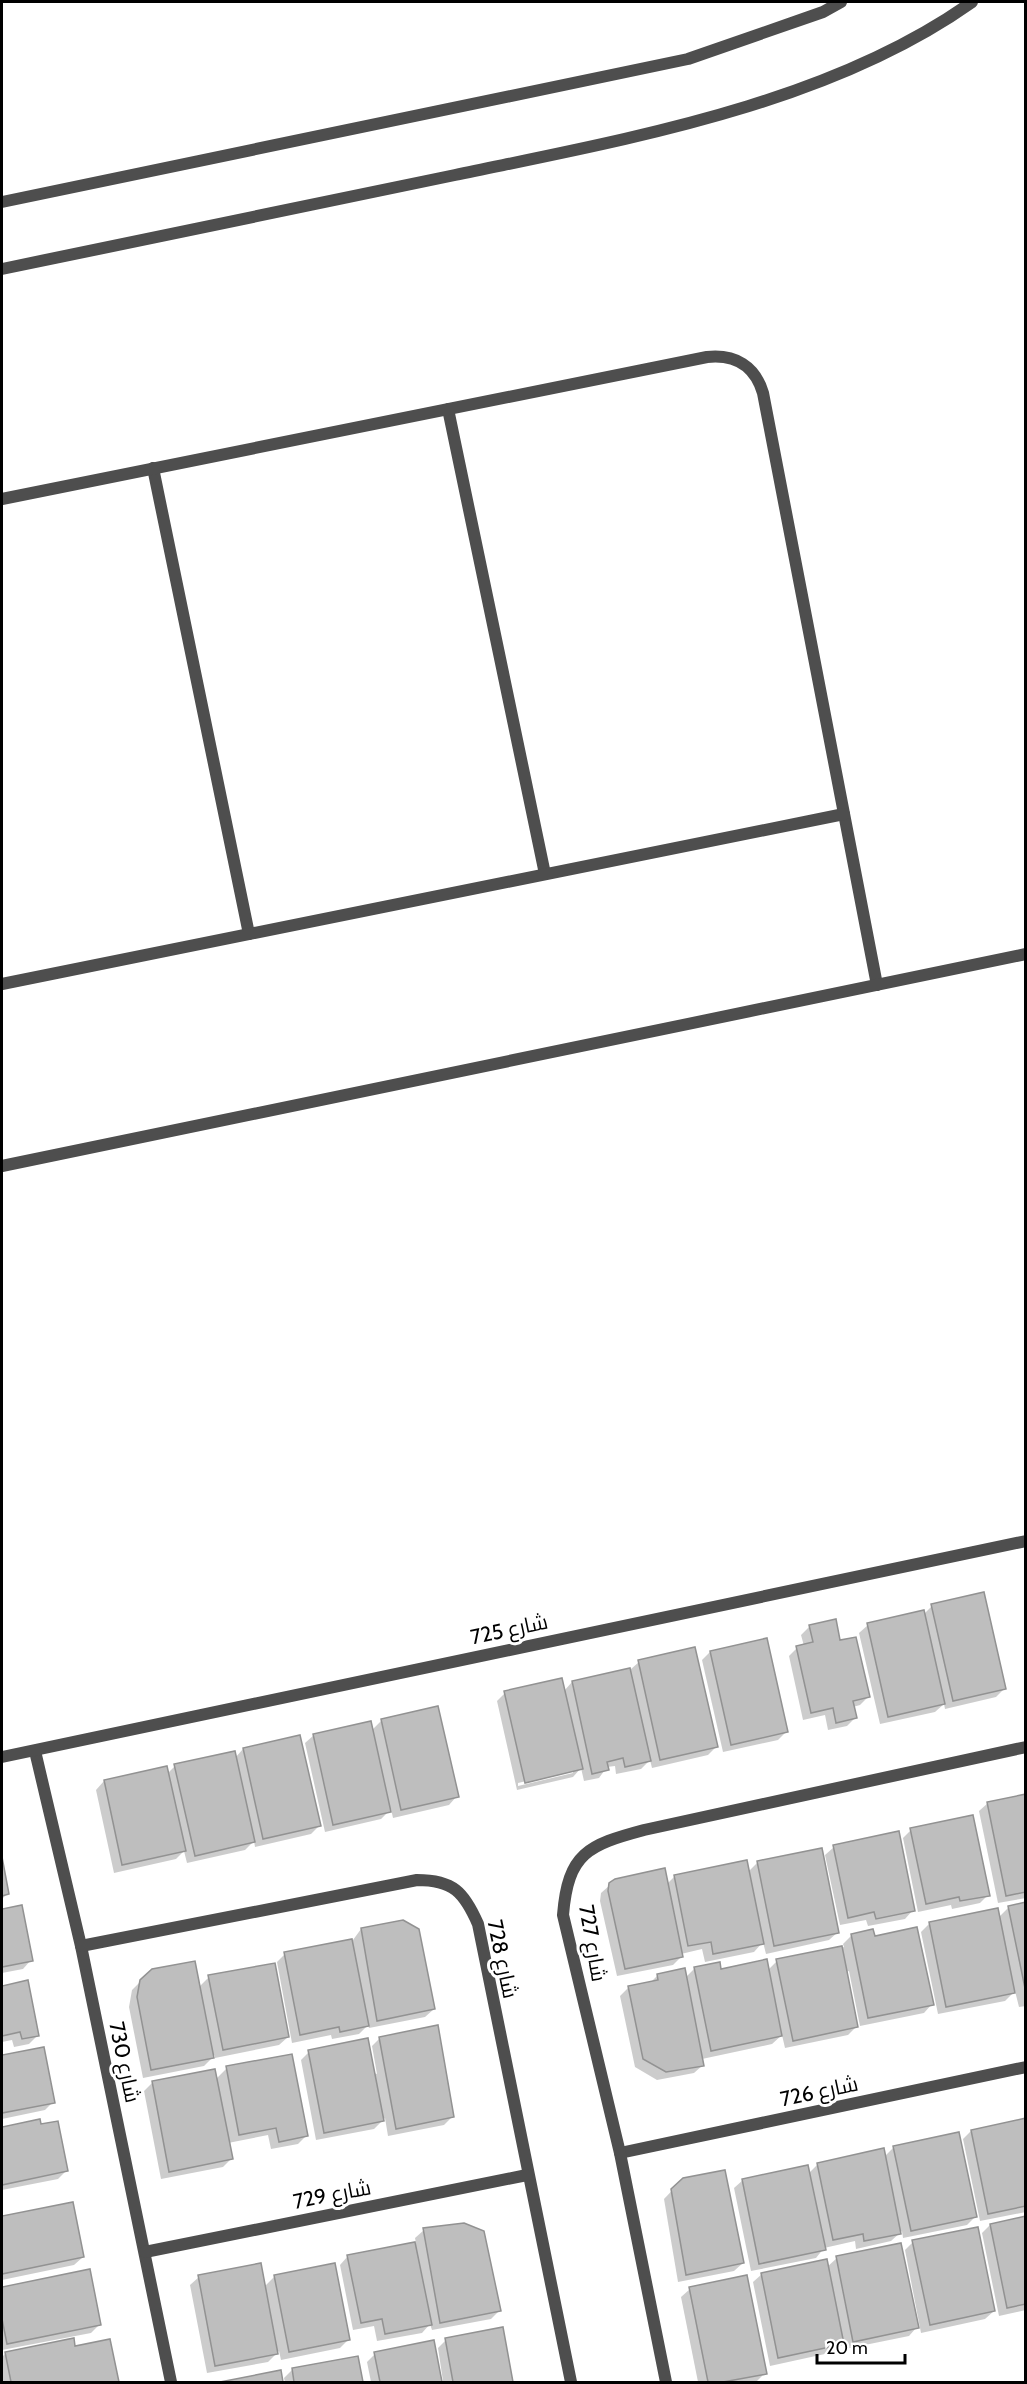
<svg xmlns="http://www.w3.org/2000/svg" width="1027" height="2384" viewBox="0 0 1027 2384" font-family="Cabin,Cairo,sans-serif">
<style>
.shadow{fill:#0003;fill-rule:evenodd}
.building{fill:#bebebe;stroke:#929292;stroke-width:1.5}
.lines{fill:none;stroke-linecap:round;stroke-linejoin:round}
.street{stroke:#4e4e4e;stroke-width:12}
.labels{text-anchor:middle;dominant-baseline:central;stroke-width:6;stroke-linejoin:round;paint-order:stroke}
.street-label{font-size:21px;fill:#000;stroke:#fff}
</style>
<rect width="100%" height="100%" fill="#fff"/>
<!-- shadow -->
<g class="shadow">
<path d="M932,1606L1004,1689L996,1697L945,1709L944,1704L935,1712L880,1724L859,1633L868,1625L924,1614Z"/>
<path d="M810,1626L839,1642L868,1697L860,1705L853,1707L855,1718L847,1726L828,1730L825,1715L803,1720L789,1656L797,1648L804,1646L801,1635Z"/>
<path d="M710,1652L787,1731L778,1740L723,1752L702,1660Z"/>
<path d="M639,1662L716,1747L708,1755L652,1768L650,1760L641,1769L616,1774L615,1766L607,1767L599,1778L584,1781L581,1768L573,1777L517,1790L497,1701L505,1693L564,1691L572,1682L631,1669ZM573,1770V1773L518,1786V1783Z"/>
<path d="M382,1720L457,1796L449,1805L393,1818L391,1809L381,1819L325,1832L305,1743L314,1735L372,1730Z"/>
<path d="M243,1749L319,1826L311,1834L255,1847L254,1841L245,1850L187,1863L184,1851L176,1859L114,1873L96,1790L104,1781L166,1767L167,1774L175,1766L235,1758Z"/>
<path d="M1026,1795V1898L998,1903L979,1811L988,1803Z"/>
<path d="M911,1830L988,1895L980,1903L952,1909L951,1905L918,1912L903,1838Z"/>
<path d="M834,1847L913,1910L905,1919L868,1926L866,1920L840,1925L825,1855Z"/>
<path d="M757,1863L838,1932L829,1940L766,1954L763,1942L754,1952L705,1962L702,1949L681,1954V1957L673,1965L617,1976L600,1901L601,1893L610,1885L667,1884L675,1876L748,1872Z"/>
<path d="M2,1865L7,1894L2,1899Z"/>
<path d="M1026,1904V2006L1019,2007L1015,1991L1005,2001L938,2014L921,1932L929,1924L998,1918L1009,1907Z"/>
<path d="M21,1906L31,1960L23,1969L2,1973V1910Z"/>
<path d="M361,1929L434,2009L425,2017L369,2028L368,2025L359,2034L332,2039L331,2035L292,2043L277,1962L285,1954L353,1940Z"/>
<path d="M872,1931L874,1938L932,2004L924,2013L860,2026L849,1971L846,1972L857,2026L848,2035L785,2048L782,2035L772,2044L702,2059L703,2065L694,2073L657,2080L635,2067L620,1996L629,1987L650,1983L658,1975L685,1978L695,1968L767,1971L777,1961L844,1947L843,1944L851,1936Z"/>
<path d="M209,1977L288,2037L279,2045L215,2058V2055L204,2066L143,2078L129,2007L132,1990L141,1981L199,1987Z"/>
<path d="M27,1982L37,2036L29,2044L14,2047L12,2040L2,2042V1987Z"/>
<path d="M380,2038L452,2117L444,2125L388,2136L385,2118L374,2129L316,2140L301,2060L309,2052L377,2074L372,2046Z"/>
<path d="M43,2049L53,2102L45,2110L2,2119V2057Z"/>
<path d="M227,2068L306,2136L298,2144L271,2149L268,2135L228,2143L231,2159L223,2167L161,2179L144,2091L153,2082L216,2079Z"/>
<path d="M1026,2120V2212L980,2221L963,2139L971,2131Z"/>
<path d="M39,2121L66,2171L58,2179L2,2190V2128Z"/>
<path d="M894,2147L975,2217L967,2225L903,2238L902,2231L891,2241L856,2249L855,2241L824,2248L816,2258L751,2271L734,2188L743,2180L808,2174L818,2164L884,2157Z"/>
<path d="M683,2179L743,2263L734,2271L678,2282L664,2199Z"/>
<path d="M72,2203L83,2257L74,2265L2,2280V2217Z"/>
<path d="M1026,2218V2310L999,2316L982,2233L990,2225Z"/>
<path d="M424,2230L499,2311L491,2319L432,2330L430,2324L422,2333L377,2341L374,2326L353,2330L340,2265L348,2256L416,2243L415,2238Z"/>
<path d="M913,2242L994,2311L985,2319L921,2333L905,2250Z"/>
<path d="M837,2258L917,2327L909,2336L845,2349L844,2342L834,2352L770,2366L753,2282L762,2274L827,2267Z"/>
<path d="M89,2271L99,2325L91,2333L2,2350V2288Z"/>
<path d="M275,2276L348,2340L340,2348L281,2360L279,2351L268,2362L207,2373L190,2285L199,2277L264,2287Z"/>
<path d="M690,2289L765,2373L757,2381L698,2382L681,2297Z"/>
<path d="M502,2328L512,2382H371L367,2362L375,2354L443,2381L438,2348L446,2340Z"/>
<path d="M109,2341L117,2382H2V2357L6,2353L74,2348Z"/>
<path d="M357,2357L361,2382H285L284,2378L292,2370Z"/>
<path d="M280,2372L282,2382H227Z"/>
</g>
<!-- building -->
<g class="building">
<path d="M984,1592L1006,1689L953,1701L931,1604Z"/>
<path d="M924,1610L945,1704L888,1717L867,1623Z"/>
<path d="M836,1619L840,1640L856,1637L870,1697L853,1701L857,1718L836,1723L833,1708L811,1713L796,1646L813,1642L809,1625Z"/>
<path d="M767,1638L788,1732L731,1745L710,1651Z"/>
<path d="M695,1647L718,1747L660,1760L638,1660Z"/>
<path d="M630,1668L651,1761L625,1767L623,1758L607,1762L609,1770L592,1774L572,1681Z"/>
<path d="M562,1678L583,1769L525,1783L504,1691Z"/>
<path d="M438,1706L459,1797L401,1810L381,1719Z"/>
<path d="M371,1721L391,1812L333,1825L313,1734Z"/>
<path d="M300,1735L321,1826L263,1839L243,1748Z"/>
<path d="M235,1751L255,1842L195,1856L174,1764Z"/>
<path d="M167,1766L186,1851L122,1865L104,1780Z"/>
<path d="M1026,1794V1892L1006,1896L987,1802Z"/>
<path d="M973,1815L990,1896L960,1901L959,1897L926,1904L910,1828Z"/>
<path d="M899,1831L915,1911L876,1919L874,1912L848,1918L833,1845Z"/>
<path d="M822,1848L839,1933L774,1946L757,1861Z"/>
<path d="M2,1857L9,1894L2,1896Z"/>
<path d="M747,1860L764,1944L713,1954L711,1942L688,1946L674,1875Z"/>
<path d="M665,1868L683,1957L625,1969L608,1891L609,1883L615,1879Z"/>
<path d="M1026,1902V1993L1008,1906Z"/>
<path d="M22,1905L33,1961L2,1967V1909Z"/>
<path d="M998,1908L1015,1993L946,2007L929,1922Z"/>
<path d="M403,1920L419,1929L435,2009L377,2021L361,1928Z"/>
<path d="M917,1927L934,2005L868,2018L851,1934L873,1929L875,1936Z"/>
<path d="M352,1939L369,2026L340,2032L339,2027L300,2035L284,1952Z"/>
<path d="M842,1946L858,2027L793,2041L776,1959Z"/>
<path d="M767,1959L782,2036L711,2051L694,1967L720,1962L721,1969Z"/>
<path d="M195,1961L214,2058L151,2070L137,1997L140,1980L152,1969Z"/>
<path d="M275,1963L289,2037L223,2050L208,1975Z"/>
<path d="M685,1968L704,2066L666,2072L643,2059L628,1986L658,1980L657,1974Z"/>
<path d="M28,1980L39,2036L22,2039L20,2032L2,2036V1986Z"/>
<path d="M438,2025L454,2117L396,2129L379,2037Z"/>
<path d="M368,2038L384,2121L324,2133L308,2050Z"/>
<path d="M44,2047L55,2103L2,2113V2055Z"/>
<path d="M292,2054L308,2136L279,2142L276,2128L239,2135L226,2066Z"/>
<path d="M215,2069L233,2159L169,2172L152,2081Z"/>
<path d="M1026,2118V2206L988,2214L971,2130Z"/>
<path d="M40,2119L41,2124L58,2121L68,2171L2,2185V2127Z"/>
<path d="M959,2132L977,2217L911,2231L893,2146Z"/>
<path d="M884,2148L901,2234L864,2241L863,2234L833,2240L817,2163Z"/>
<path d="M808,2165L826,2250L759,2264L742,2179Z"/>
<path d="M725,2170L744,2263L686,2275L671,2189L683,2178Z"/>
<path d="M73,2202L84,2257L2,2274V2216Z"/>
<path d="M1026,2216V2304L1007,2308L990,2224Z"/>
<path d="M464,2223L484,2231L501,2311L440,2323L423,2228Z"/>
<path d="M978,2227L995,2311L930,2325L912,2240Z"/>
<path d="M415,2242L432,2325L385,2334L382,2319L361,2323L347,2255Z"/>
<path d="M901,2243L919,2328L853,2342L836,2256Z"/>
<path d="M827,2259L844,2344L778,2358L761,2273Z"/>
<path d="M261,2263L278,2354L215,2366L198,2275Z"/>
<path d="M335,2263L350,2340L289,2352L274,2275Z"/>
<path d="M90,2269L101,2325L7,2344L2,2319V2287Z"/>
<path d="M747,2275L767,2374L723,2382H708L689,2287Z"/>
<path d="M503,2327L513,2382H453L445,2338Z"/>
<path d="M74,2338L75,2346L110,2339L119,2382H11L5,2352Z"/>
<path d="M434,2340L442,2382H380L374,2352Z"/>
<path d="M358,2356L363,2382H294L292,2368Z"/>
<path d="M281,2370L283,2382H220Z"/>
</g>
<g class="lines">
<!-- street -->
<g class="street">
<path d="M2,202L688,59L823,12L841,2"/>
<path d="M2,269C153,238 304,207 455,175C626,139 827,105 972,2"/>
<path d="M448,409L545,874"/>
<path d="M153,468L249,934"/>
<path d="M2,499L707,357C735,354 755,366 763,393L877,985"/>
<path d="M2,984L844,814"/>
<path d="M2,1166L1026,954"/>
<path d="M35,1751L81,1946L171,2382"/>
<path d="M2,1757L1026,1541"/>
<path d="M81,1946L417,1880C453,1880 464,1892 478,1924L571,2382"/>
<path d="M620,2153L1026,2067"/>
<path d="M145,2252L527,2175"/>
<path d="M666,2382L620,2153L563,1915C568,1853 588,1845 644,1830L1026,1747"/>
</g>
</g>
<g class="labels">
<!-- street labels -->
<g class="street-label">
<text transform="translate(509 1629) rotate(-12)">شارع 725</text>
<text transform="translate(593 1943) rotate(80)">شارع 727</text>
<text transform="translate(503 1959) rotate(78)">شارع 728</text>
<text transform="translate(125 2062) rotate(78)">شارع 730</text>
<text transform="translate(819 2091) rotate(-12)">شارع 726</text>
<text transform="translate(332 2194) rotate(-11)">شارع 729</text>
</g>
</g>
<!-- border -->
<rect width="1027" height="2384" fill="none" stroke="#000000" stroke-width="6"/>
<!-- scale -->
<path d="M817 2354v9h88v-9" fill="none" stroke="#000000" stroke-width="3"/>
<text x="826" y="2354" font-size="18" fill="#000000" stroke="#ffffff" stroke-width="4.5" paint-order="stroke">20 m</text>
</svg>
